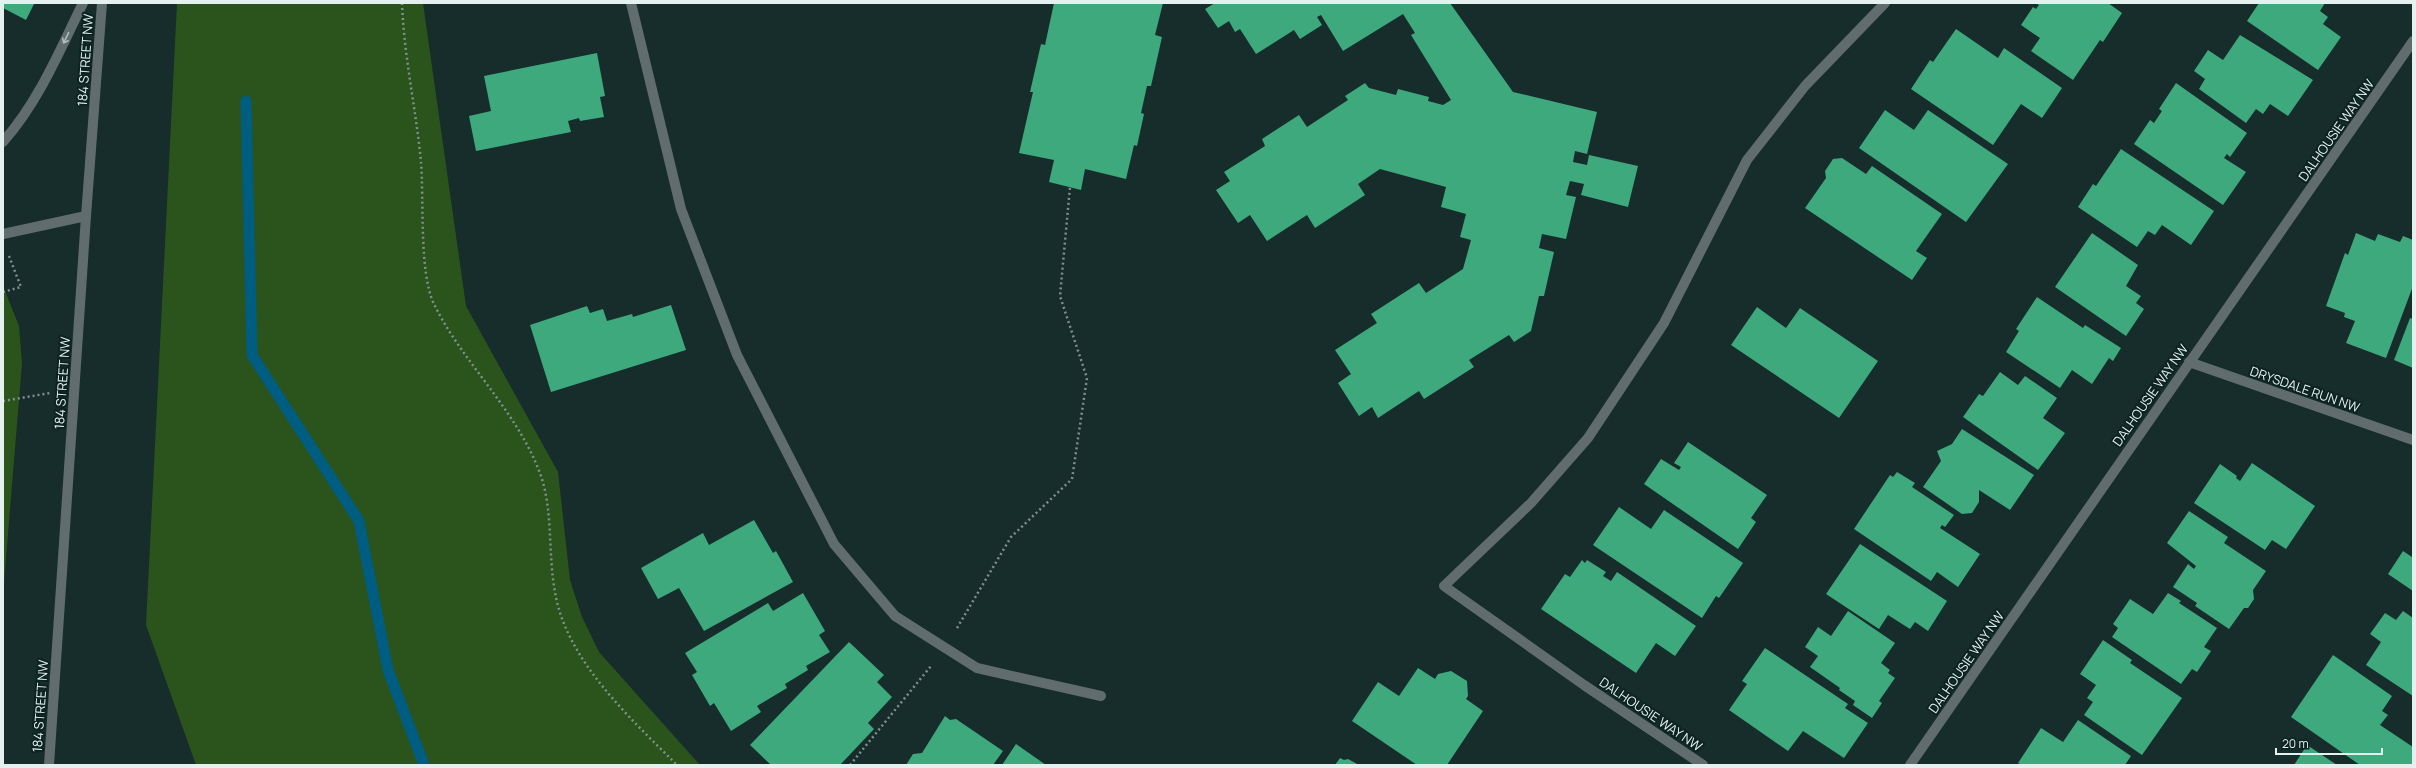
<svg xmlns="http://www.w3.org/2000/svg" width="2416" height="768" viewBox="0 0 2416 768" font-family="Manrope,sans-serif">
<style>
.green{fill:#2b531c}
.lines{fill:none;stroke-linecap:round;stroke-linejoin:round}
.stream{stroke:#005d82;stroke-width:11}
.building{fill:#3ea97d}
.path{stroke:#7f908e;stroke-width:2.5;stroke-dasharray:2 3;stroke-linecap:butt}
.minor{stroke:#616c6e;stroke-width:10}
.oneway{stroke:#b0bcbb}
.labels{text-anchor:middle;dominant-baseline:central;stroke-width:4;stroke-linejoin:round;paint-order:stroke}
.street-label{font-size:13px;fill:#e4f1ef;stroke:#0c2321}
</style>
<rect width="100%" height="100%" fill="#162d2b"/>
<!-- green -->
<g class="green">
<path d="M177,3H423L466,306L558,472L570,580L582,617L599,652L700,765H196L146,625Z"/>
<path d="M3,286L19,326L22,363L3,595Z"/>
</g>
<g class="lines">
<!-- stream -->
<path class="stream" d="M246,101L252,355L359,521L388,670L424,765"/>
</g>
<!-- building -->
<g class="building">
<path d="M3,3H32L34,4L26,20L3,8Z"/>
<path d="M1054,3H1163L1155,35L1162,37L1151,86H1147L1141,113L1144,114L1137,146L1134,145L1126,179L1085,169L1081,190L1049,182L1054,160L1019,153L1033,92H1030L1041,44L1045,45Z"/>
<path d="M1215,3H1450L1513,92L1597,112L1587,154L1575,151L1573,162L1587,165L1589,155L1638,166L1628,207L1581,195L1584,184L1570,181L1566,195L1576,197L1566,239L1542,234L1539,248L1554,252L1544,296H1539L1531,331L1514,342L1509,335L1469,360L1474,367L1424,399L1419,391L1378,418L1372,407L1359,416L1338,383L1351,374L1335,350L1377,323L1371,314L1419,283L1426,293L1463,269L1471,240L1460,237L1466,214L1441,207L1446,187L1380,169L1358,184L1365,195L1315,228L1307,215L1267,241L1250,215L1238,223L1216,190L1230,181L1224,172L1265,146L1262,139L1299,115L1307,127L1348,100L1345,96L1365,83L1369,88L1396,95L1398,89L1429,97L1428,101L1443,105L1451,100L1411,35L1415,33L1403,14L1343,51L1321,15L1317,17L1322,25L1300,39L1294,30L1256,54L1240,29L1235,32L1229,21L1218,28L1205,9Z"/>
<path d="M2036,3H2108L2122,13L2103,42L2100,40L2073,80L2031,51L2040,38L2021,25L2033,7L2036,9L2039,5Z"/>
<path d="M2259,3H2325L2320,11L2328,17L2323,24L2341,37L2318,70L2247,21Z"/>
<path d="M1956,29L1998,58L2004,48L2062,88L2042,118L2021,104L1993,145L1911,89L1930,60L1933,62Z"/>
<path d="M2240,35L2313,80L2288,116L2270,104L2263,114L2256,109L2246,123L2199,89L2205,79L2194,71L2208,50L2223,60Z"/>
<path d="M597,53L605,96L600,97L604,117L580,121L579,118L568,121L571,132L476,151L469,116L491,111L484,76Z"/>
<path d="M2176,83L2247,133L2230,157L2227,154L2224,158L2246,172L2223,205L2134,144L2150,120L2154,123L2162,111L2159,109Z"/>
<path d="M1885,110L1914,130L1928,110L2008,164L1966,222L1859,148Z"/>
<path d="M2121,149L2214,211L2191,245L2162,225L2155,235L2148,231L2137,247L2078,207L2093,184L2096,186Z"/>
<path d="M1842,158L1866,174L1872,166L1942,214L1916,251L1927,258L1912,280L1805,208L1826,178L1825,171L1833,159Z"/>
<path d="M2092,233L2138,265L2126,286L2141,296L2136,303L2144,309L2126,336L2055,287Z"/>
<path d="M2356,233L2375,241L2378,234L2400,242L2403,236L2413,240V286L2386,358L2346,343L2355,321L2344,317L2345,313L2326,306L2345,253L2348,255Z"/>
<path d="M2037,297L2083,328L2085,325L2121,348L2113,361L2109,358L2092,384L2072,370L2060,388L2006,352L2019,331L2016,329Z"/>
<path d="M671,305L686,350L551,392L530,325L587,306L590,313L603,309L607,321L632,314L633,317Z"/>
<path d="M1757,307L1786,328L1800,308L1878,361L1839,418L1731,345Z"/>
<path d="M2410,318L2413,319V368L2394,360Z"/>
<path d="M2000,372L2018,385L2025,376L2057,398L2043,418L2065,433L2038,470L1963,417L1979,394L1983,396Z"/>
<path d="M1962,429L2034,475L2010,510L1979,490V502L1972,513L1962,514L1923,487L1941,461L1937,451L1952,444Z"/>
<path d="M1688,442L1767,495L1751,518L1756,522L1738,549L1644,484L1661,459L1679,470L1681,467L1674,463Z"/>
<path d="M2252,463L2315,506L2286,549L2272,540L2265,550L2194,503L2220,464L2237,476L2236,478L2240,481Z"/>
<path d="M1897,472L1915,483L1912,487L1954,515L1945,527L1942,525L1940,528L1980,554L1958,587L1937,572L1931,581L1854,529L1890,475L1893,477Z"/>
<path d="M1619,507L1651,529L1664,510L1743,563L1719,598L1716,596L1702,618L1593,545Z"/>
<path d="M2189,511L2228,537L2224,543L2266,571L2253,590L2254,599L2248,608H2244L2229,629L2195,606L2197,603L2173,587L2188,564L2194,569L2196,566L2167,543Z"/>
<path d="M754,520L773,553L776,551L793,582L704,631L679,588L658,599L641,568L703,533L709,545Z"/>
<path d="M1860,544L1947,601L1928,631L1915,622L1910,629L1888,615L1879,629L1826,594Z"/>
<path d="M2403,551L2412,557L2413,556V591L2388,574Z"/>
<path d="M1582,560L1585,563L1587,560L1606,572L1603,576L1611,581L1617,572L1696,626L1675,656L1656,643L1636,673L1541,609L1565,574L1570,577Z"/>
<path d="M803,593L825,631L819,635L830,652L806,666L808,670L785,684L787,688L757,706L761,712L731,731L714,703L710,706L692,675L697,672L685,653L768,603L773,611Z"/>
<path d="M2168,593L2181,601L2179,603L2217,628L2204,647L2211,651L2197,672L2192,669L2181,684L2112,637L2118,628L2113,624L2130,599L2153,614Z"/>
<path d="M1848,611L1895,643L1881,663L1890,670L1888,673L1895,678L1879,701L1882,703L1872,718L1853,705L1855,701L1839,690L1840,688L1810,667L1818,656L1805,647L1818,627L1831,636Z"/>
<path d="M2403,611L2413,618V696L2366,665L2381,642L2370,634L2385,613L2396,620Z"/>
<path d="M2103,640L2132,660L2130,663L2182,698L2142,755L2084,715L2093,702L2087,698L2096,685L2080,674Z"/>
<path d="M849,642L884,675L877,682L892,697L868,723L874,729L840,765H771L750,745Z"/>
<path d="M1765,648L1848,704L1845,708L1868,723L1844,758L1803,731L1788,751L1729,710L1747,684L1742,681Z"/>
<path d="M2333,655L2392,696L2382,711L2388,715L2380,725L2413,747V765H2360L2291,717Z"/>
<path d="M1418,668L1435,679L1438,674L1451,671L1467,681L1468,696L1466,699L1483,711L1447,765H1417L1352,721L1378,682L1399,696Z"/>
<path d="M945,716L950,720L956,719L1003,751L993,765H906L913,754L922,753Z"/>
<path d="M2078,720L2131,756L2125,765H2022L2018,763L2041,728L2063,742Z"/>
<path d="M1016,744L1046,765H1002Z"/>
<path d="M2307,745L2337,765H2294Z"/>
<path d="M1340,758L1344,760L1348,759L1359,765H1335Z"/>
</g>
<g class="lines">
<!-- path -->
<g class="path">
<path d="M402,3C404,57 416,109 421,162C424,198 419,274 434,304C463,364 520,413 542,479C553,515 548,555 555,592C566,660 630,718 677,765"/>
<path d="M3,292L21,287L9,256"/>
<path d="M3,401L50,393"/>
<path d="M957,628L1011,537L1072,479L1087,378L1060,296L1070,187"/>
<path d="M850,765L931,666"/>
</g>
<!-- minor -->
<g class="minor">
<path d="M631,3L681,209L737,355L834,544L895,616L977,668L1101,696"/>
<path d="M3,142C39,101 59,52 83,3"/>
<path d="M3,234L86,216"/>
<path d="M2189,362L2413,440"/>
<path d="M49,765L86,216L102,3"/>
<path d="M1703,765L1584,685L1444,586L1531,503L1588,438L1664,323L1747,160L1805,86L1885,3"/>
<path d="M1910,765L2413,41"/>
</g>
</g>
<!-- one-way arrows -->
<defs><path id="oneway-shaft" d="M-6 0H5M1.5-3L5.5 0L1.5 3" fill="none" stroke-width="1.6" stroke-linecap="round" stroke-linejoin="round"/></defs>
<use class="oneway" href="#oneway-shaft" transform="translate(66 38) rotate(116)"/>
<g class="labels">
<!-- street labels -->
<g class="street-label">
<text transform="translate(85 60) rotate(-86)">184 STREET NW</text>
<text transform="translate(2336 130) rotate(-55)">DALHOUSIE WAY NW</text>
<text transform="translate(62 383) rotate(-86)">184 STREET NW</text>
<text transform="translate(2305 389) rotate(19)">DRYSDALE RUN NW</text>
<text transform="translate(2150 395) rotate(-55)">DALHOUSIE WAY NW</text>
<text transform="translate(1966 662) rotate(-55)">DALHOUSIE WAY NW</text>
<text transform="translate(40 706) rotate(-86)">184 STREET NW</text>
<text transform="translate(1651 714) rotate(34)">DALHOUSIE WAY NW</text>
</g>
</g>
<!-- border -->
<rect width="2416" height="768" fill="none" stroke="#e4f1ef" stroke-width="8"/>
<!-- scale -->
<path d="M2276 748v6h106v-6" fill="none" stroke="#e4f1ef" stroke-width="2"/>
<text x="2282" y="748" font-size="12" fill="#e4f1ef" stroke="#0c2321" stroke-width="3" paint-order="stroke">20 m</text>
</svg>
